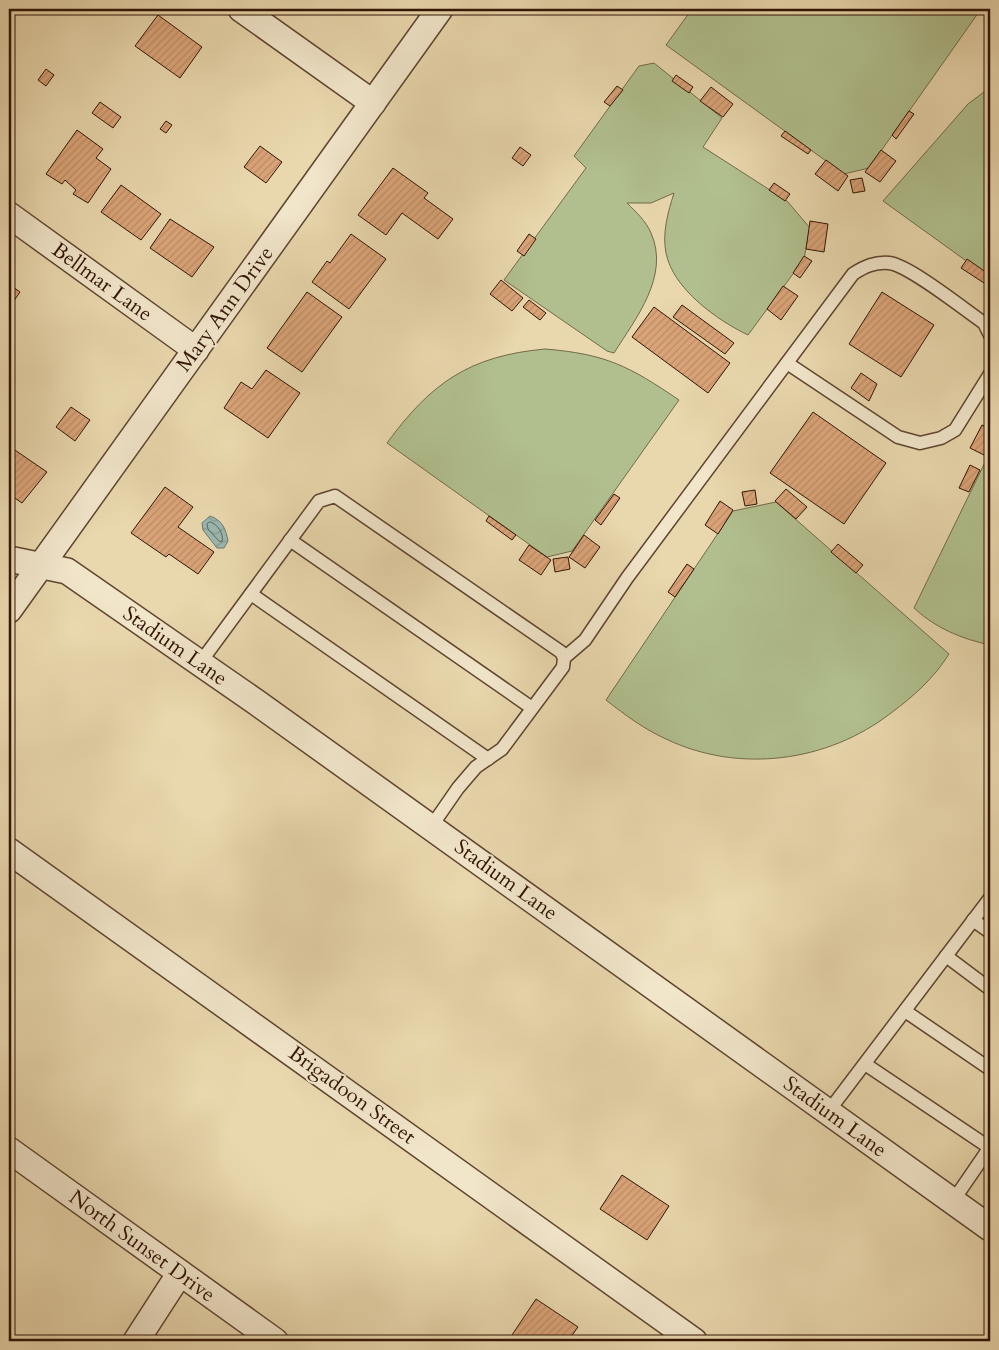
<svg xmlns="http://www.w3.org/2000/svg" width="999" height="1350" viewBox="0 0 999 1350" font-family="Cardo,serif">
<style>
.pitch{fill:#b1bf8e;stroke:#716a4a}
.water{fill:url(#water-waves);stroke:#6f766c}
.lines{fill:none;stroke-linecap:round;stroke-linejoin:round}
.shore{stroke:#65665b;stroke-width:1}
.building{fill:url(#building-hatch);stroke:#311405}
.lane-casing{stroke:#5f452f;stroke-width:15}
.street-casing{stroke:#5f452f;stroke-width:28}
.lane{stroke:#f1e5ca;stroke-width:12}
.street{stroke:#f1e5ca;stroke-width:25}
.labels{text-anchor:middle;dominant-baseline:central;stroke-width:4;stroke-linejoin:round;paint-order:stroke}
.street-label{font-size:21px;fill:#311405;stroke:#f1e5ca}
</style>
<defs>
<pattern id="water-waves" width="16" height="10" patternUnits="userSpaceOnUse" patternTransform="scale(1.25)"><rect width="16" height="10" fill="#99b8b1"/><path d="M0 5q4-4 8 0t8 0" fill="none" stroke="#849d97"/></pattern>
<pattern id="building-hatch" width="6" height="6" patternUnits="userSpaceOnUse" patternTransform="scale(1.25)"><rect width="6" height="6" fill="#daa478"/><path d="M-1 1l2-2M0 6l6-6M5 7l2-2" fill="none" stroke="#bc8c66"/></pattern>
</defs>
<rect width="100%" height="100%" fill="#e9d7ad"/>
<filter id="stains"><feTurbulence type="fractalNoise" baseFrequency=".004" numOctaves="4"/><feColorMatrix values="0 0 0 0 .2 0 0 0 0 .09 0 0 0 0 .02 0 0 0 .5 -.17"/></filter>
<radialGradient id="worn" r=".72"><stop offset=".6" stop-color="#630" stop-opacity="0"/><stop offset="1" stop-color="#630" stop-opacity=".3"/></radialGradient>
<!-- pitch -->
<g class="pitch">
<path d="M692,9H981L869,168L844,174L666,45Z"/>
<path d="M654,63L722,118L703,147L787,201L810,228L804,259L748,335C717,320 673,289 666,253C662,233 668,212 674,193L651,203H627C636,212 646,221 651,233C670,276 636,318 614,353L607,351L504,280L586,168L574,156L639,66Z"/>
<path d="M990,90V278L883,201L968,104L984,92Z"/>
<path d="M545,349C606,354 629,366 679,400L572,551L547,557L387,443C431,383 469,356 545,349Z"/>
<path d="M990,452V645C962,639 935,628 914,608Z"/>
<path d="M776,502L949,654C934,678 914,696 891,713C828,762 739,774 666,739C644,729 625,715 606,700L733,511Z"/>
</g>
<!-- water -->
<path class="water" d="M210,516C222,520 226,529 228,541L224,548H217L203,530L202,523Z"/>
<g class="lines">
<!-- shore -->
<path class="shore" d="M210,522C218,524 224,534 222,542L219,541L208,529L207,524Z"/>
</g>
<!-- building -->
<g class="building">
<path d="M158,15L202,47L180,78L135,46Z"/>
<path d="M46,69L54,75L46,86L38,80Z"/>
<path d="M676,75L693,87L689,93L672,81Z"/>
<path d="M617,86L623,90L610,106L604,102Z"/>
<path d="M711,87L733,104L723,117L700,101Z"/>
<path d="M100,102L121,117L113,128L92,113Z"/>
<path d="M909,111L914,114L896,139L892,135Z"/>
<path d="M166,121L172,125L166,133L160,129Z"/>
<path d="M77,130L103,149L96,158L111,169L88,203L73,194L76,190L65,180L62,184L46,174Z"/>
<path d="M785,131L811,150L808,154L781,136Z"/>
<path d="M260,146L282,162L266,183L244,167Z"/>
<path d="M520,147L531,155L523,166L512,158Z"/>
<path d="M881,150L896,161L880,182L865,172Z"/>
<path d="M826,160L848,176L838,191L815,174Z"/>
<path d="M393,168L428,193L424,198L453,219L438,239L402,213L386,235L358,215Z"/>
<path d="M862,178L865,191L853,193L850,180Z"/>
<path d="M774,183L790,194L785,201L769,190Z"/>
<path d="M121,185L161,214L141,240L101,212Z"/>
<path d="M170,219L214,247L192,277L150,248Z"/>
<path d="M810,221L828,224L824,252L806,249Z"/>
<path d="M351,234L386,259L349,309L312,282L327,261L330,263Z"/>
<path d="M529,234L536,239L524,256L517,251Z"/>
<path d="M804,256L812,261L800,278L793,273Z"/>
<path d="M967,259L990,275L984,283L961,268Z"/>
<path d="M501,280L523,298L512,311L490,294Z"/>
<path d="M9,284L20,292L9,308Z"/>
<path d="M783,286L798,296L781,320L767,309Z"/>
<path d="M307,292L342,317L302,372L267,348Z"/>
<path d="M882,292L934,325L901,377L849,344Z"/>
<path d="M529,300L546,313L540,320L523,307Z"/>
<path d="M682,305L734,343L725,354L673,317Z"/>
<path d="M654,307L730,363L708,393L632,337Z"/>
<path d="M266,370L300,393L268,438L224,408L241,382L252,389Z"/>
<path d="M861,373L877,384L869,401L851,388Z"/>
<path d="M71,407L90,420L75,441L56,427Z"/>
<path d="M813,412L886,463L844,524L770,473Z"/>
<path d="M982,425L990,428V452L988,457L970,448Z"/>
<path d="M9,446L47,472L22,503L9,494Z"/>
<path d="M970,465L980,470L969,492L959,488Z"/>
<path d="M165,487L193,507L178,527L214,552L198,574L169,554L166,557L131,533Z"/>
<path d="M786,489L807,507L796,519L775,501Z"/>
<path d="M755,490L757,504L745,506L742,492Z"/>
<path d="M614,494L620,498L601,525L595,520Z"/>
<path d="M720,501L733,510L718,534L705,525Z"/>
<path d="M489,516L516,535L512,540L486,521Z"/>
<path d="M584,535L600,547L585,568L569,557Z"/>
<path d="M838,544L863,565L856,573L831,552Z"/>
<path d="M529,545L551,560L541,575L519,560Z"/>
<path d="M568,557L570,569L555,572L553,559Z"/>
<path d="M687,564L694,569L675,597L668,592Z"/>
<path d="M622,1175L669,1206L647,1240L600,1209Z"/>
<path d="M536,1299L578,1327L568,1341H515L510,1338Z"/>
</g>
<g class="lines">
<!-- lane casing -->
<g class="lane-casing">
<g id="lane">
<path d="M787,363L898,437L920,443L941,438L955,430L990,374"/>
<path d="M290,540L532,708"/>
<path d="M251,594L488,759"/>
<path d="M564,658L585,640L627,578L853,274C865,266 875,262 889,263C909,265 965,310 984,323L990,335"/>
<path d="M200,663L319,501L335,496L561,652L564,658L563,667L502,749L476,767L458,788L431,827"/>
<path d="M973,920L990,932"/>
<path d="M946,956L990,989"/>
<path d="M905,1011L990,1069"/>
<path d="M865,1064L990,1148"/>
<path d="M828,1112L990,898"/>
<path d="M953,1201L990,1147"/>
</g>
</g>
<!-- street casing -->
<g class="street-casing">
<g id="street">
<path d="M241,9L373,103"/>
<path d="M9,215L196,350"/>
<path d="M9,559L67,571L256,702L990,1228"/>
<path d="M9,610L440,9"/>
<path d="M9,851L694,1341"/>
<path d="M9,1150L275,1341"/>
<path d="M136,1341L180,1273"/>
</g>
</g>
<!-- lane -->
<use href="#lane" class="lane"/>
<!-- street -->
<use href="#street" class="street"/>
</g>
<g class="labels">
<!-- street labels -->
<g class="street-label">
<text transform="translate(102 282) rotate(36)">Bellmar Lane</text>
<text transform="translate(225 309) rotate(-54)">Mary Ann Drive</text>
<text transform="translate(175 646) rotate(35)">Stadium Lane</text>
<text transform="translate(506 880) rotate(36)">Stadium Lane</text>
<text transform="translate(352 1095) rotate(36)">Brigadoon Street</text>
<text transform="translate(835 1117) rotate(36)">Stadium Lane</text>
<text transform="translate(142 1246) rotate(36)">North Sunset Drive</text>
</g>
</g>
<!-- margin -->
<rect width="999" height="1350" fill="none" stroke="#e9d7ad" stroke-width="30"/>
<rect x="10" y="10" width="979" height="1330" fill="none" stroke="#311405" stroke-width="2.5"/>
<rect x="15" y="15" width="969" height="1320" fill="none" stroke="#311405"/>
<rect width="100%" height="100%" filter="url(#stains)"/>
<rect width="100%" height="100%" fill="url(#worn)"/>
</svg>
